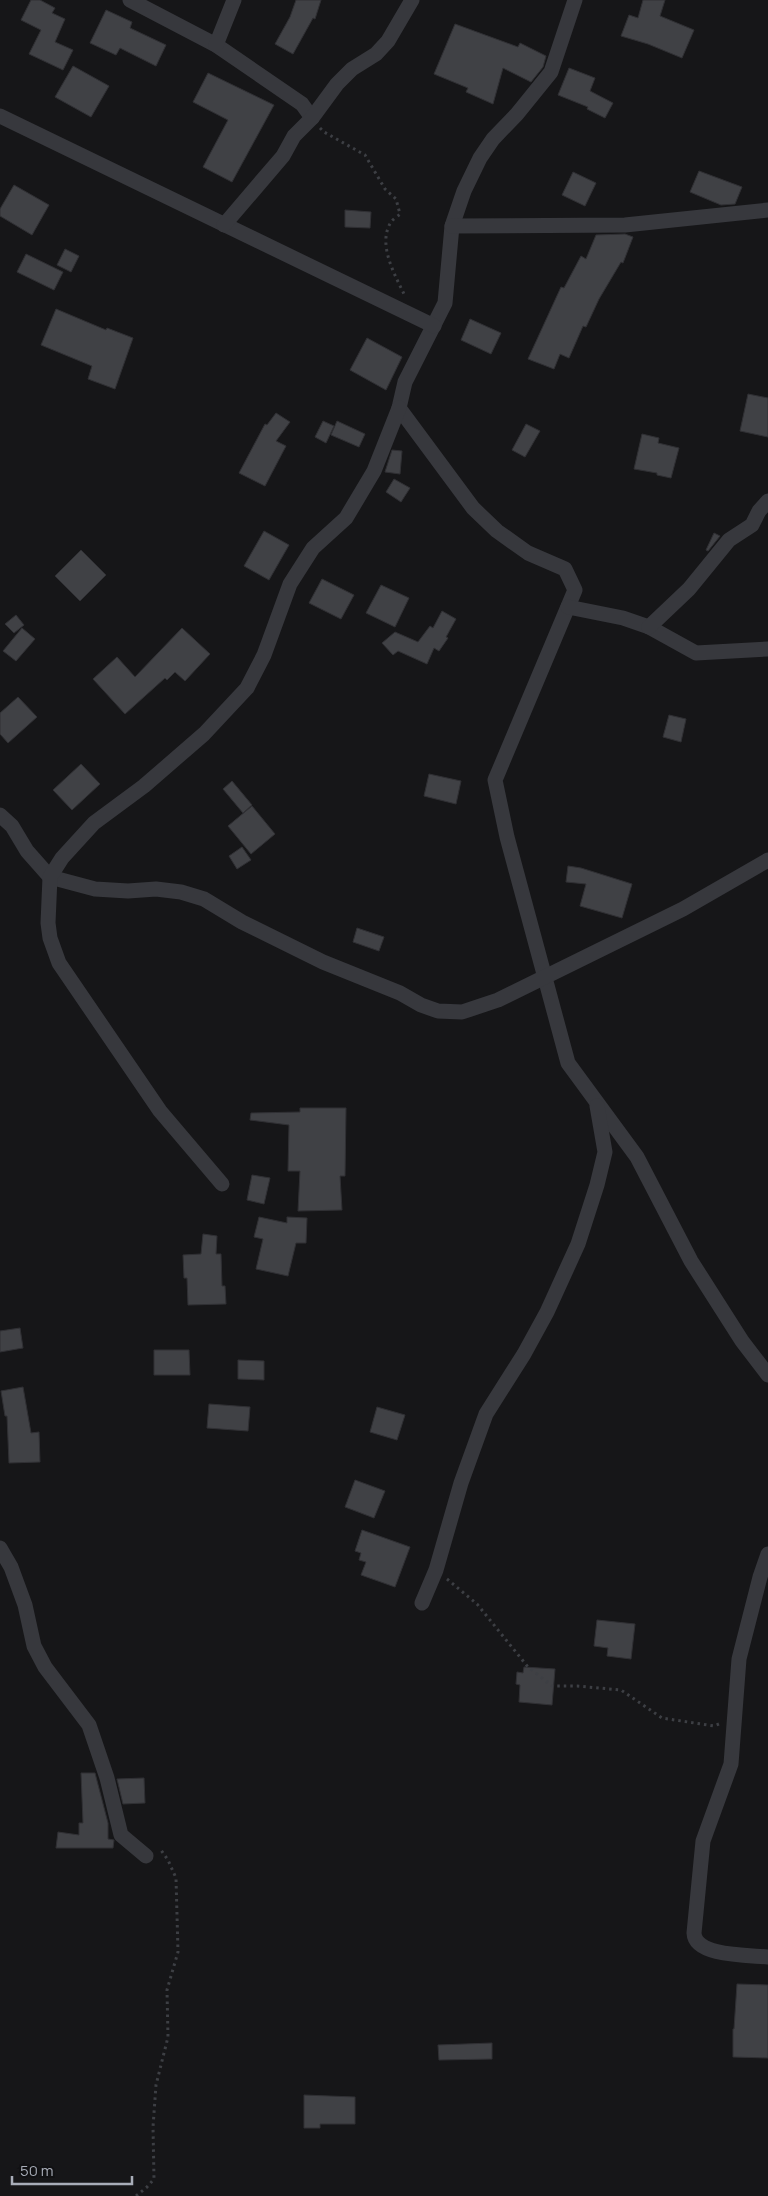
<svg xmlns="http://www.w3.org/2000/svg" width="768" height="2196" viewBox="0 0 768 2196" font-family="Manrope,sans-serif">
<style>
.building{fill:#404145;stroke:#303034}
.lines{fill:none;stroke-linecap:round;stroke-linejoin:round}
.path{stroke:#3d3f44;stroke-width:3;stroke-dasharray:2.5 4;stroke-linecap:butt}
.minor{stroke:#37383d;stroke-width:15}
</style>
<rect width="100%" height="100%" fill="#161618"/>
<!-- building -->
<g class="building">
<path d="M31,0H40L55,8L52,13L65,19L55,42L73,50L63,70L29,54L41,30L21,20Z"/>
<path d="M296,0H321L315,19L313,18L293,54L275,44L290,17Z"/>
<path d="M643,0H665L660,16L694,30L682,58L648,44L621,36L629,15L638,18Z"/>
<path d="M106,10L132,22L130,28L166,45L156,66L120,48L116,55L90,43Z"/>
<path d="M455,24L518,47L520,43L546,56L543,67L531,82L503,68L493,104L466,92L468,88L434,74Z"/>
<path d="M73,66L109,86L91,117L55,97Z"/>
<path d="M569,68L595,78L590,91L613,103L605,118L587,109L588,107L558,95Z"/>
<path d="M208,73L274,105L232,182L203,167L228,120L193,102Z"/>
<path d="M699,171L742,187L735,204L721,205L690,192Z"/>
<path d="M573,172L596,183L585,206L562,195Z"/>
<path d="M14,185L49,205L32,235L0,216V209Z"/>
<path d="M345,210L371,212L370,228L345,227Z"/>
<path d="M625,234L633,237L623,263L621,262L599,299L586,327L583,326L569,358L560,354L554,369L528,359L561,287L564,288L581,256L586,259L596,235Z"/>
<path d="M65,249L79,256L71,272L57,265Z"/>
<path d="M26,254L63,272L54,290L17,272Z"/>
<path d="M56,309L106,330L107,328L133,338L115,389L88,379L92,366L41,345Z"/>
<path d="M470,319L501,333L491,354L461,340Z"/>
<path d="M367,338L402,357L386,390L350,370Z"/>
<path d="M748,394L768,398V437L740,431Z"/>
<path d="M276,413L290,422L276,441L286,446L265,486L239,473L265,424L267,425Z"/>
<path d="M323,421L334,426L326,443L315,437Z"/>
<path d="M337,421L365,434L359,447L331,435Z"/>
<path d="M526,424L540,431L525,457L512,450Z"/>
<path d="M642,434L659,438L658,443L679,448L671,478L657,475V473L634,469Z"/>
<path d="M392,450L402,451L400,474L385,472Z"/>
<path d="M394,479L410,488L401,502L386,492Z"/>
<path d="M264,531L289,545L269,580L244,566Z"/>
<path d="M714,533L720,536L708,551L706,550Z"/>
<path d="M81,550L106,575L80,601L55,576Z"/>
<path d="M322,579L354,595L341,619L309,603Z"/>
<path d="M381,585L409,598L395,627L366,613Z"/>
<path d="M442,611L456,619L446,637L448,638L439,651L434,648L427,664L398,651L393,655L382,643L395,632L418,642L430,626L433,628Z"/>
<path d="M16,615L24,625L14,633L5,624Z"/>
<path d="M22,628L35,639L16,661L3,651Z"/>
<path d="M182,628L210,654L185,681L175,672L167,680L165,678L125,714L93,679L117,657L135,677Z"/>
<path d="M18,697L37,717L8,743L0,734V713Z"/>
<path d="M669,715L686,719L681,742L663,737Z"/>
<path d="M81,764L100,784L72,810L53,790Z"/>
<path d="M429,774L461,781L456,804L424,796Z"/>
<path d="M232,781L252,805L243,813L223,789Z"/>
<path d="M252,806L275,834L251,854L228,826Z"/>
<path d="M242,847L251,860L237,869L229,856Z"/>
<path d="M568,866L581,868L632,884L622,918L580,906L586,884L566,882Z"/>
<path d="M357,928L384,937L379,951L353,942Z"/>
<path d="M300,1108H346L345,1176H340L342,1210L298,1211L300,1171H288L289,1125L250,1120L251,1113L300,1112Z"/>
<path d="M252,1175L270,1178L264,1204L247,1200Z"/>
<path d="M259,1217L287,1223V1217L307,1218L306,1243H296L288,1276L256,1269L263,1239L254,1237Z"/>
<path d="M203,1234L217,1236L216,1254H221L222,1286H225L226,1304L188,1305L187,1278H184L183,1255L201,1254Z"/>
<path d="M20,1328L23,1348L0,1352V1331Z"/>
<path d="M154,1350H189L190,1375H154Z"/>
<path d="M238,1360L264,1361V1380L238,1379Z"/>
<path d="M23,1387L31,1433L39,1432L40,1462L9,1463L7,1416H5L1,1391Z"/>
<path d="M209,1404L250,1407L248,1431L207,1428Z"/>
<path d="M377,1407L405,1415L397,1440L370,1432Z"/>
<path d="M355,1480L385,1491L374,1518L345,1507Z"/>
<path d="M362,1530L410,1547L395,1587L361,1575L366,1562L359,1560L361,1553L355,1551Z"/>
<path d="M597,1620L635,1624L631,1659L607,1656L608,1648L594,1646Z"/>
<path d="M524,1667L555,1669L552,1705L519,1702L520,1685L516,1684L517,1672L523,1673Z"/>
<path d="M81,1773H95L108,1823V1839L114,1840L113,1848H56L58,1832L79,1835V1823H83Z"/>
<path d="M144,1778L145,1803L123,1804L117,1779Z"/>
<path d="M737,1984L768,1985V2058L733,2057V2029H734Z"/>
<path d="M492,2043V2059L439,2060L438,2045Z"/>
<path d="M304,2095L355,2097V2124H320V2128H304Z"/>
</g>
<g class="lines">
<!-- path -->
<g class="path">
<path d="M320,128L324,132L365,155L385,189L396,199L400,214C398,216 393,219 391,222C377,244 395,275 404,294"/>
<path d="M447,1579L477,1604L528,1667L552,1686H577L621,1690L662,1718L714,1726L719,1724"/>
<path d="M136,2196L147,2187L154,2179L153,2127L156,2085L168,2037L167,1990L178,1952L176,1878L168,1860L161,1850"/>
</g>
<!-- minor -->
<g class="minor">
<path d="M130,0L216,45L302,104L312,118"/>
<path d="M575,0L551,72L517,114L493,139L480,158L464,191L452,226L445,303L405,382L399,408L473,508L497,531L528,553L565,569L575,590L495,780L507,837L568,1063L637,1157L691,1261L742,1341L768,1375"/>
<path d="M216,45L234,0"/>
<path d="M0,116L434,326"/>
<path d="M224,225L283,156L294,136L312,118L337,84L352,69L376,54L388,41L412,0"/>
<path d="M452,226L625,225L768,210"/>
<path d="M568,607L623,618L649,627L696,653L768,649"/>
<path d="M649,627L689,589L729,540L752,525L759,511L768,501"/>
<path d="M0,815L12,826L27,851L50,877L95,889L128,891L156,889L181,892L204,899L242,922L323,962L400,993L421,1005L438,1011L462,1012L498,1000L683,909L768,860"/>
<path d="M222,1184L160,1111L59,963L50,938L48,923L50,877L62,858L94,823L144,786L204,734L247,688L264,655L290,584L313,548L346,518L374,471L399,408"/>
<path d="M0,1548L11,1567L25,1605L34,1646L45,1667L89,1725L107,1778L121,1835L146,1856"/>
<path d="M768,1554L760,1577L739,1659L731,1764L703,1841L694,1933C695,1957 750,1955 768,1957"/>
<path d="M422,1603L436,1570L461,1483L486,1414L524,1354L547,1312L578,1244L597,1185L605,1152L597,1106"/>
</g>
</g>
<!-- scale -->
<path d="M12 2176v8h120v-8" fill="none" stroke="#a8adb8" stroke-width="2.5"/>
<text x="20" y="2176" font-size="15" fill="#a8adb8" stroke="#111113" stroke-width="4" paint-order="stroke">50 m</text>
</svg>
